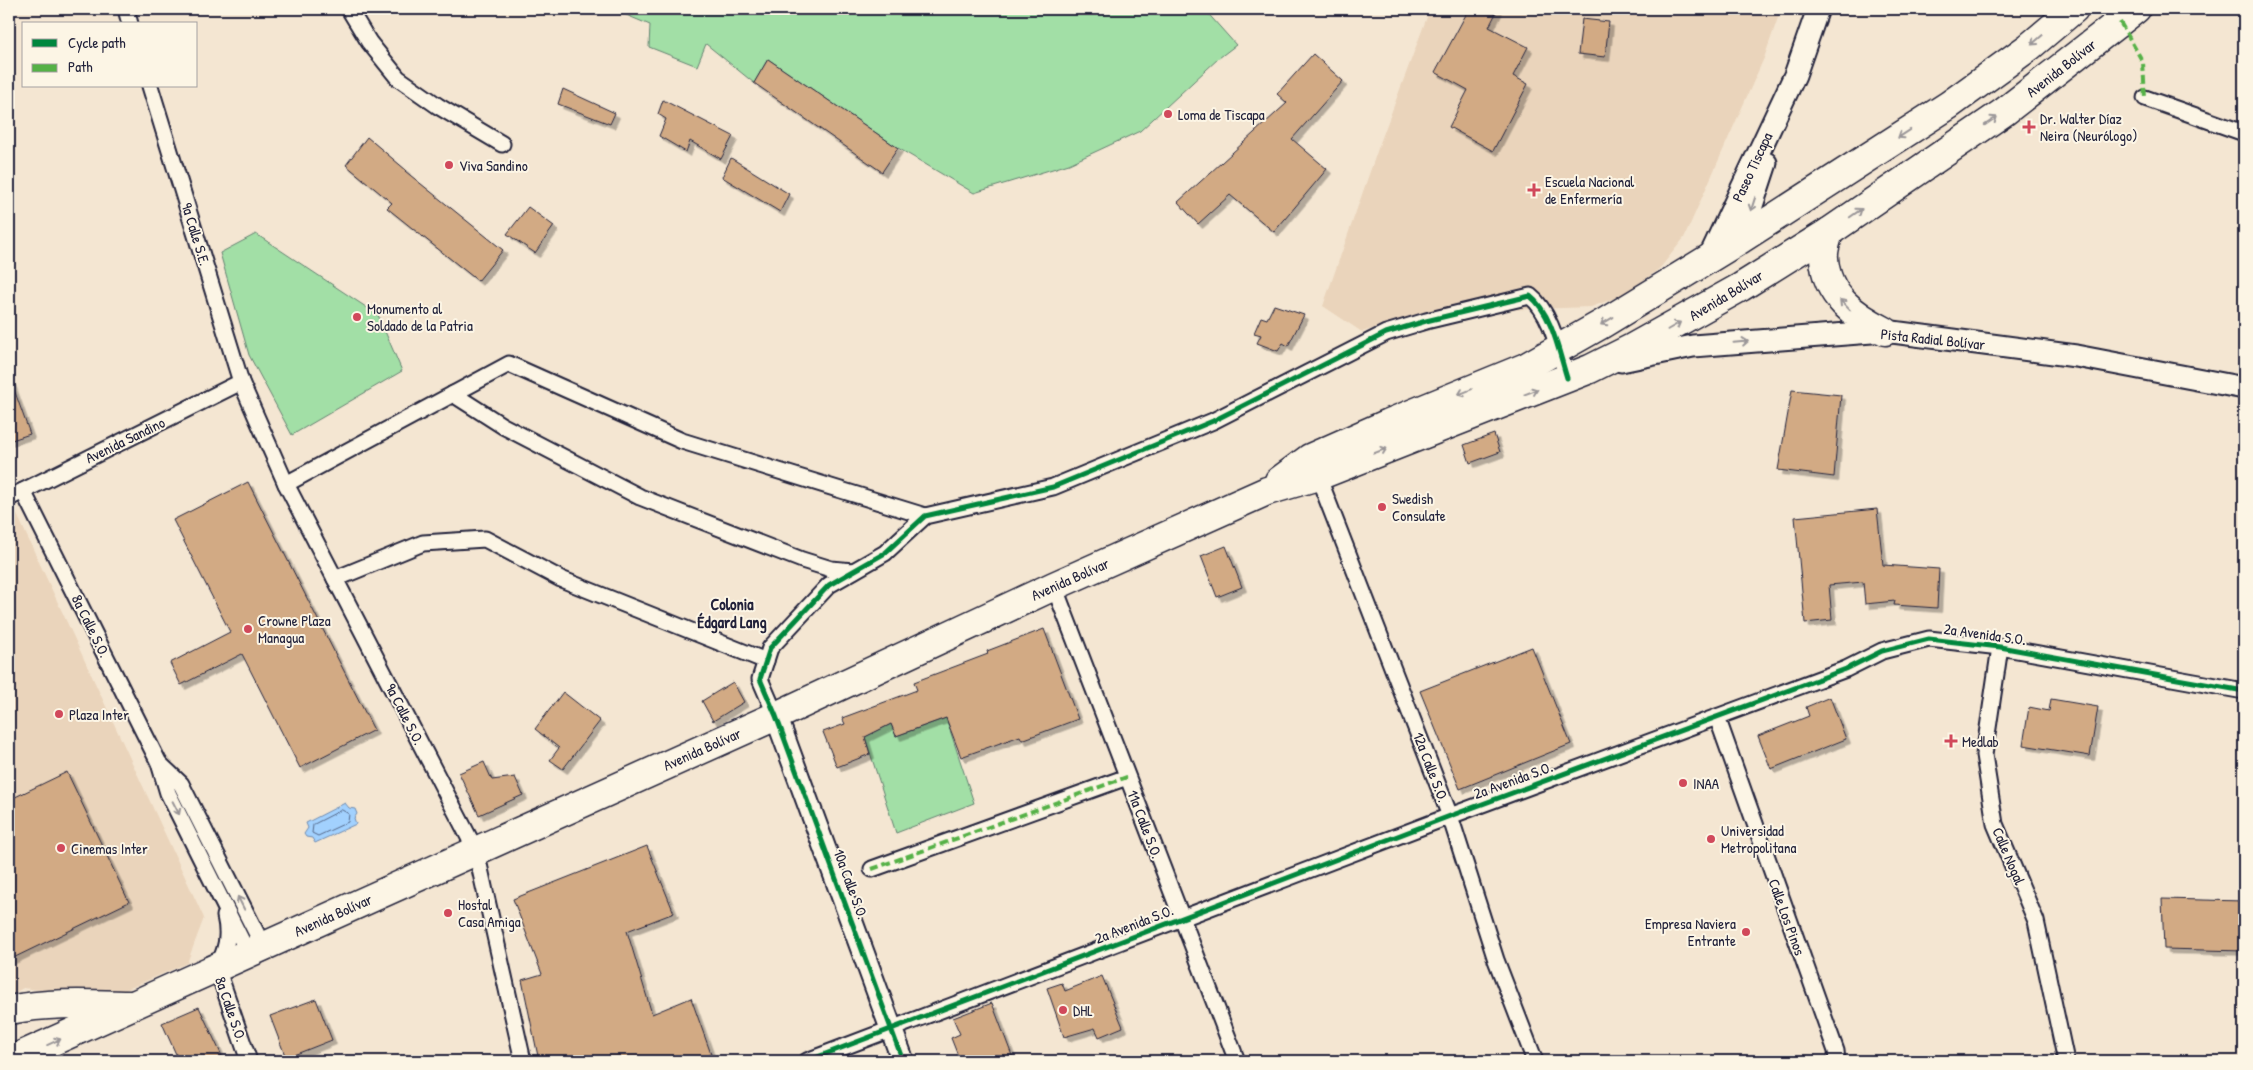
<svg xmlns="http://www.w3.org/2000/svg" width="2253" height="1070" viewBox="0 0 2253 1070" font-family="'Patrick Hand',sans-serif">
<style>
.built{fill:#ead4bb}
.green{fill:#a2dfa6;stroke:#628070}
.water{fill:#a2d1fe;stroke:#6f8bb0}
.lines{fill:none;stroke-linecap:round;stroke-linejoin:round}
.shore{stroke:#556889;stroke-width:1}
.building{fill:#d2aa84;stroke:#22223b;filter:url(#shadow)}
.street-casing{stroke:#22223b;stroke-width:19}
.secondary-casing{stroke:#22223b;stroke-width:25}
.highway-casing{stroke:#22223b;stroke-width:31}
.street{stroke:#fcf5e5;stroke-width:15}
.secondary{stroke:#fcf5e5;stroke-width:21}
.highway{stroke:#fcf5e5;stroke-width:28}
.quiet{stroke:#55b146;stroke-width:4;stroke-dasharray:8 4;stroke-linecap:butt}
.cycleway-casing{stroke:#fcf5e5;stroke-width:8}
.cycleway{stroke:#00873e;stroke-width:5}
.oneway{stroke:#9a9698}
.poi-dot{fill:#d1495b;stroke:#fcf5e5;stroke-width:2}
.labels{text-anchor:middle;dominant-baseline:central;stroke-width:4;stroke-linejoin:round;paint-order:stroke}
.street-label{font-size:15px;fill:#22223b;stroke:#fcf5e5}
.poi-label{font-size:15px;fill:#22223b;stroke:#fcf5e5;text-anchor:start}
.neighbourhood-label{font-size:16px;font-weight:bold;fill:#22223b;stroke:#fcf5e5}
</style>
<defs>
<filter id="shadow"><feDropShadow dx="4.5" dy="4.5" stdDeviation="0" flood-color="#0004"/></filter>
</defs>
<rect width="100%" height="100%" fill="#f4e6d2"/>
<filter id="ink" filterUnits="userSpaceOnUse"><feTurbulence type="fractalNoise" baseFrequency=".02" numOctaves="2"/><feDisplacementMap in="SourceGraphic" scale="10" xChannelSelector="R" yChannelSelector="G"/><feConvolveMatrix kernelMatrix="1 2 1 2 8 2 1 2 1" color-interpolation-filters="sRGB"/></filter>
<g filter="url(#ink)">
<!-- built -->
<g class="built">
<path d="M1430,9H1781L1764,58L1684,238L1660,268L1626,294L1591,307L1501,310L1445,307L1362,332L1323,306L1380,143Z"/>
<path d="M14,508L204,918L187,963L107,998L23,988L9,996V511Z"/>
</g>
<!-- green -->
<g class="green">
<path d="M612,9H1204L1236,45L1219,58L1140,131L1069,164L974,193L898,148L768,59L754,83L706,44L697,66L649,47L650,25Z"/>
<path d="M256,234L378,315L402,371L292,435L249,355L220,253Z"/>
<path d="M946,718L974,803L896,833L865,737L891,724L896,736Z"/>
</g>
<!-- water -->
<path class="water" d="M345,803L349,808L355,809L357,814L354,818L356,824L315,843L312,838L306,837L304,834L308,828L306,823Z"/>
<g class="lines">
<!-- shore -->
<path class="shore" d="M342,810L349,814L348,822L318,836L312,833L313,825Z"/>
</g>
<!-- building -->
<g class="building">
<path d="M1469,9H1498L1489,27L1528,47L1513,76L1528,84L1493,151L1449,127L1468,90L1435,72Z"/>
<path d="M1582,19L1609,22L1605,57L1578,54Z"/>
<path d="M1313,54L1343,81L1292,139L1327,169L1274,232L1230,195L1198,224L1178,202L1287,103L1277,94Z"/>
<path d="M768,59L898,148L882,172L754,83Z"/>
<path d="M563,89L615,113L610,124L558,104Z"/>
<path d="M663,100L733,136L721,159L690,141L686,152L659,136L666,119L658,114Z"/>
<path d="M367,137L406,170L405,171L503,250L478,281L387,208L392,203L346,165Z"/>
<path d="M731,158L789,194L780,212L722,177Z"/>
<path d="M528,207L554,226L535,253L507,234Z"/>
<path d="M1274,305L1304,315L1288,346L1283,343L1278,351L1257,343L1261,335L1254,333L1261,317L1267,319Z"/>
<path d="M9,381H11L30,434L9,441Z"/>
<path d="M1792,390L1841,395L1834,477L1778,470Z"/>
<path d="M1494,434L1500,452L1470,463L1464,445Z"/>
<path d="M248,482L374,730L300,768L242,654L181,685L170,663L230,632L173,520Z"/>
<path d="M1877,509L1883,565L1939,569L1937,608L1894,605L1895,601L1865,604L1863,582L1829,585L1832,620L1805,623L1795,517Z"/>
<path d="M1226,546L1242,587L1217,597L1201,556Z"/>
<path d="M1044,629L1078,719L1022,740L1020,736L961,757L946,718L896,736L891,724L865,737L870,754L837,767L823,732L845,724L842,718L917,690L914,682L988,654L987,651Z"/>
<path d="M1532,647L1571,744L1460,789L1420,691Z"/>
<path d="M733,682L744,702L713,721L702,701Z"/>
<path d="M563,692L600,721L563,769L550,760L559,748L535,729Z"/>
<path d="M1830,697L1846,739L1771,769L1758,736L1809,716L1806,707Z"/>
<path d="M2051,699L2098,707L2090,756L2023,745L2029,707L2049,711Z"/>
<path d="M484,762L492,780L515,777L523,795L479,815L459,773Z"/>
<path d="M67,772L129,902L9,960V800Z"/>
<path d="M647,846L674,913L627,931L652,1014L691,998L711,1054L695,1061H539L522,980L542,974L513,899Z"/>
<path d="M2162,899L2244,901V951L2164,949Z"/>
<path d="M1102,976L1123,1027L1099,1037L1095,1028L1064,1037L1047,988L1062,983L1065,991Z"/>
<path d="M316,999L332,1040L286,1058L270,1016Z"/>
<path d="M992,1003L1014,1061H960L951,1038L960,1034L953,1018Z"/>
<path d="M199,1007L222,1056L211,1061H179L162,1023Z"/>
</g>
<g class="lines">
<!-- street casing -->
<g class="street-casing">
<g id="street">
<path d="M126,9L130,24"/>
<path d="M349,9L369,42L398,78L438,106L502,144"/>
<path d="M150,86L241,382L286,484L476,851L523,1061"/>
<path d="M2145,98L2244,133"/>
<path d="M453,394L503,426L640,497L802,560L831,569L853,571"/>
<path d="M1318,476L1450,816L1496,960L1535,1061"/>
<path d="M286,484L509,364L682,441L925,516"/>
<path d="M23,491L159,763L168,793L248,953"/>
<path d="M9,498L241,382"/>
<path d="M335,579L423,543L485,539L561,579L766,661"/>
<path d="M1054,586L1237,1061"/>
<path d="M2000,647L1984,755L1995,824L2036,921L2066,1061"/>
<path d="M776,716L760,679L770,648L829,585L885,553L925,516L1053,487L1213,421L1386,333L1426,321L1530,296C1552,313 1559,353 1567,378"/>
<path d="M1717,717L1836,1051L1837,1061"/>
<path d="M160,764L181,784L263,946"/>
<path d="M872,869L1127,777"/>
<path d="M225,916C230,937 226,950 217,968L249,1061"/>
<path d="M807,1061L1450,816L1846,669L1882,651L1929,639L2000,647L2244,691"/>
</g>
</g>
<!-- secondary casing -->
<g class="secondary-casing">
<g id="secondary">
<path d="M1741,239L1766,163"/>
<path d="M1708,260L1795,75L1818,9"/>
<path d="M1621,361L1693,346L1885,331L2076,356L2244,388"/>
<path d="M776,716L903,1061"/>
</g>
</g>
<!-- highway casing -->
<g class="highway-casing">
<g id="highway">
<path d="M1829,232C1827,240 1823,250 1824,258C1826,296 1855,316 1885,331"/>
<path d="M1279,481L1310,458L1389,423L1526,367L1602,324L1741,239L1949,105L2029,47L2074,9"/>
<path d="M9,1010C49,1002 87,1004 128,1005"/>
<path d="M9,1061L776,716L1054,586L1267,491L1318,476L1455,422L1590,369L1632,348L1741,287L1829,232L2004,112L2136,9"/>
</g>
</g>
<!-- street -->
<use href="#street" class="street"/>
<!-- secondary -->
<use href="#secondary" class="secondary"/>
<!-- highway -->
<use href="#highway" class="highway"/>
<!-- quiet -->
<g class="quiet">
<path d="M2120,22L2143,62L2145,98"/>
<path d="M872,869L1127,777"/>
</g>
<!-- cycleway casing -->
<g class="cycleway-casing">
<g id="cycleway">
<path d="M807,1061L1450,816L1846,669L1882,651L1929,639L2000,647L2244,691"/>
<path d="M903,1061L776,716L760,679L770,648L829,585L885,553L925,516L1053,487L1213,421L1386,333L1426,321L1530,296C1552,313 1559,353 1567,378"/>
</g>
</g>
<!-- cycleway -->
<use href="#cycleway" class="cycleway"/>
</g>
<!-- one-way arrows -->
<defs><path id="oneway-shaft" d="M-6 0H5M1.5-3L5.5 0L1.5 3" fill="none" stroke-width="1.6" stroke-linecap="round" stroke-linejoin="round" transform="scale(1.25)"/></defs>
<g class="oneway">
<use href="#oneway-shaft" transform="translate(2037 40) rotate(139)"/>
<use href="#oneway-shaft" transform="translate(1991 121) rotate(-34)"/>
<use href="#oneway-shaft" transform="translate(1904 134) rotate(147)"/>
<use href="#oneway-shaft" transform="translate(1753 204) rotate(108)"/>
<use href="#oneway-shaft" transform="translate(1856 213) rotate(-35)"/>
<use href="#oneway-shaft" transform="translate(1845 305) rotate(-134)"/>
<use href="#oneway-shaft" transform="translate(1607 321) rotate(149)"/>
<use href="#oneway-shaft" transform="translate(1674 326) rotate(-30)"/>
<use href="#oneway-shaft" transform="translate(1741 342) rotate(-5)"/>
<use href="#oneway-shaft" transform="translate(1465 392) rotate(158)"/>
<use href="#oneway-shaft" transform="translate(1531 392) rotate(-21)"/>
<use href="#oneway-shaft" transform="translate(1380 451) rotate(-21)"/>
<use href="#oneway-shaft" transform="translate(176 808) rotate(63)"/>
<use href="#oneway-shaft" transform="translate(241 903) rotate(-117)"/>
<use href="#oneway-shaft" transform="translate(54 1042) rotate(-24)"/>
</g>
</g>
<!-- markers -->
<g class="poi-dot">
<circle cx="1168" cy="114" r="5"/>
<path d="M2026.5 119.5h5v5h5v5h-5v5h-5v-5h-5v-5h5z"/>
<circle cx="449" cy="165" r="5"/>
<path d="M1531.5 182.5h5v5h5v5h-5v5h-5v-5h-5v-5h5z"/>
<circle cx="357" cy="317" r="5"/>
<circle cx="1382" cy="507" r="5"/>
<circle cx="248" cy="629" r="5"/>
<circle cx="59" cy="714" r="5"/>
<path d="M1948.5 733.5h5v5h5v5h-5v5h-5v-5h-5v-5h5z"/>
<circle cx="1683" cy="783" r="5"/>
<circle cx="1711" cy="839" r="5"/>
<circle cx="61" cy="848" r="5"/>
<circle cx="448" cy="913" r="5"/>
<circle cx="1746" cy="932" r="5"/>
<circle cx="1063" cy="1010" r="5"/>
</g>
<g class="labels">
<!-- street labels -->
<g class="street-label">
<text transform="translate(2061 68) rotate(-38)">Avenida Bolívar</text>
<text transform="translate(1752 167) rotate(-65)">Paseo Tiscapa</text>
<text transform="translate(196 234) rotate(73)">9a Calle S.E.</text>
<text transform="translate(1726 295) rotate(-31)">Avenida Bolívar</text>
<text transform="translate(1933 339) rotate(6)">Pista Radial Bolívar</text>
<text transform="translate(125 440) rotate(-26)">Avenida Sandino</text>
<text transform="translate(1070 579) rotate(-24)">Avenida Bolívar</text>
<text transform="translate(91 626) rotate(64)">8a Calle S.O.</text>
<text transform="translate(1985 634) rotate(8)">2a Avenida S.O.</text>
<text transform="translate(405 714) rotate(63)">9a Calle S.O.</text>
<text transform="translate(702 749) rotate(-24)">Avenida Bolívar</text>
<text transform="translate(1431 767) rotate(69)">12a Calle S.O.</text>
<text transform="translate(1513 780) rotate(-20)">2a Avenida S.O.</text>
<text transform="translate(1145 824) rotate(69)">11a Calle S.O.</text>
<text transform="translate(2009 856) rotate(67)">Calle Nogal</text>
<text transform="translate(851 884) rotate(70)">10a Calle S.O.</text>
<text transform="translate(333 915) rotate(-24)">Avenida Bolívar</text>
<text transform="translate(1787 917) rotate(70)">Calle Los Pinos</text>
<text transform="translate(1134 924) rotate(-21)">2a Avenida S.O.</text>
<text transform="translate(231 1009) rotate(71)">8a Calle S.O.</text>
</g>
<!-- poi labels -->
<g class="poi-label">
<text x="1178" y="114">Loma de Tiscapa</text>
<text x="2040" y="118">Dr. Walter Díaz<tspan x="2040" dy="17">Neira (Neurólogo)</tspan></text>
<text x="459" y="165">Viva Sandino</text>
<text x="1545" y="181">Escuela Nacional<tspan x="1545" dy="17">de Enfermería</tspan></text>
<text x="367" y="308">Monumento al<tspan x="367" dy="17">Soldado de la Patria</tspan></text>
<text x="1392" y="498">Swedish<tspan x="1392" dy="17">Consulate</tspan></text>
<text x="258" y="620">Crowne Plaza<tspan x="258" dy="17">Managua</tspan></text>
<text x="69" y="714">Plaza Inter</text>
<text x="1962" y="741">Medlab</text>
<text x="1693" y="783">INAA</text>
<text x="1721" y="830">Universidad<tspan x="1721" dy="17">Metropolitana</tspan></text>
<text x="71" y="848">Cinemas Inter</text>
<text x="458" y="904">Hostal<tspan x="458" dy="17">Casa Amiga</tspan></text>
<text x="1736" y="923" text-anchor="end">Empresa Naviera<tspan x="1736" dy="17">Entrante</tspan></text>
<text x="1073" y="1010">DHL</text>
</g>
<!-- neighbourhood labels -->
<g class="neighbourhood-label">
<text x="732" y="604">Colonia<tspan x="732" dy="18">Édgard Lang</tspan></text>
</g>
</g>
<!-- margin -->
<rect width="2253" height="1070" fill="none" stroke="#fcf5e5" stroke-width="30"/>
<rect x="15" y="15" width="2223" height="1040" fill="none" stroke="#22223b" stroke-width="2" filter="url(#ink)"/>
<!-- legend -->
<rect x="22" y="22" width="175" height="65" fill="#fcf5e5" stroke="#a5a1a1"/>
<rect x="32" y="39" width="25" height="8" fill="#00873e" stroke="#a5a1a1"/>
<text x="68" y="48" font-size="15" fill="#22223b">Cycle path</text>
<rect x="32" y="64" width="25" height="8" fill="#55b146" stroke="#a5a1a1"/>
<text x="68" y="72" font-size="15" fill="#22223b">Path</text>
</svg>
